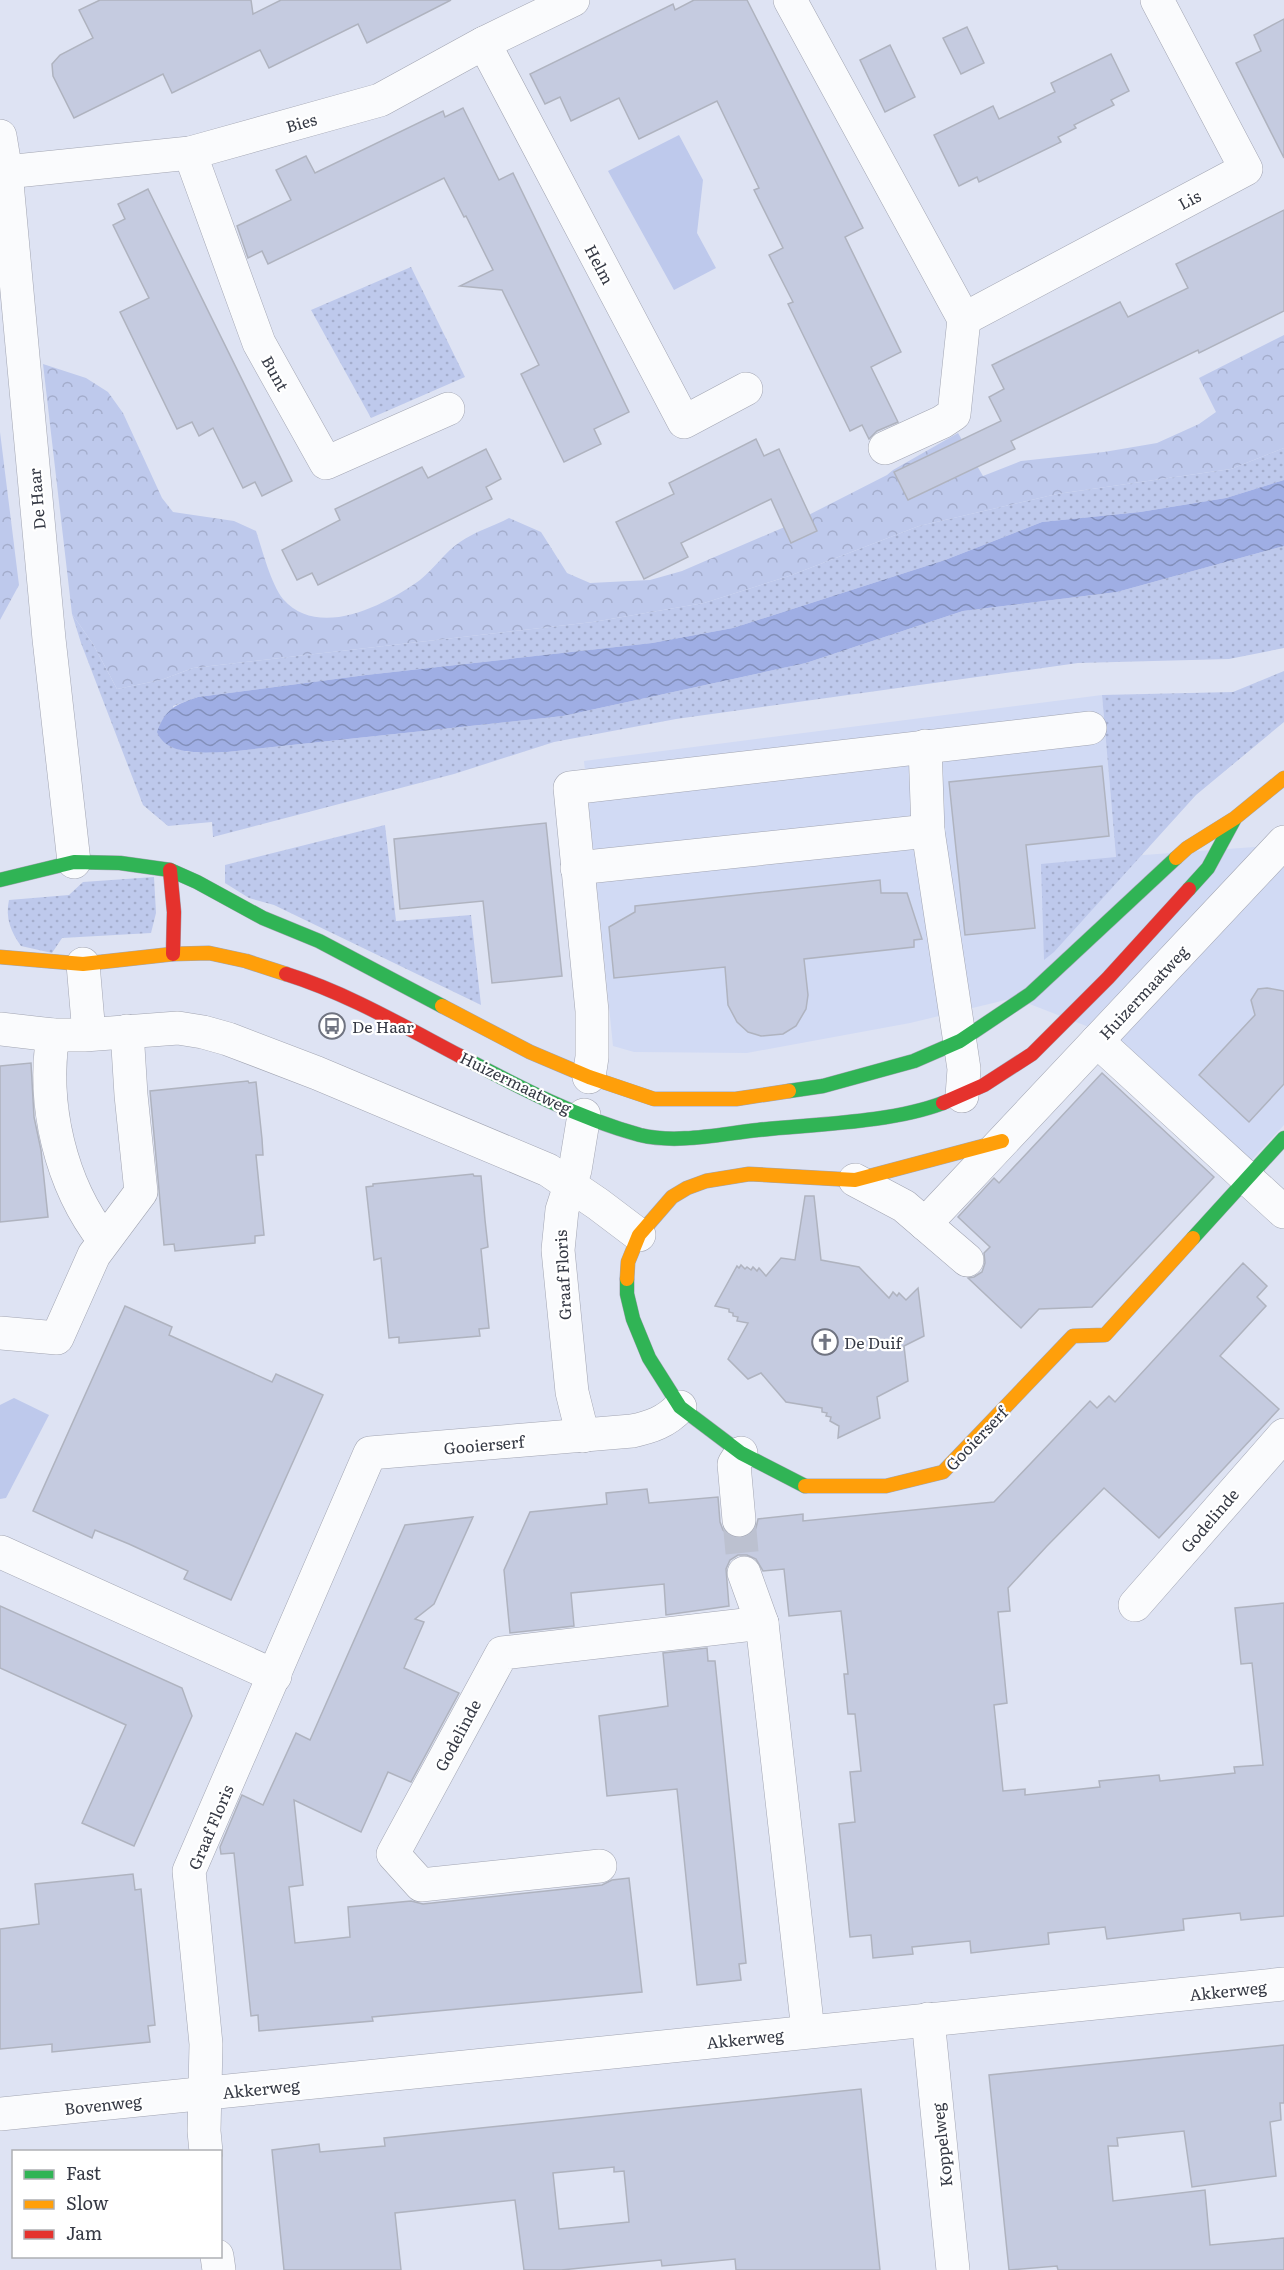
<svg xmlns="http://www.w3.org/2000/svg" width="1284" height="2270" viewBox="0 0 1284 2270" font-family="Literata,serif">
<style>
.built{fill:#d1daf4}
.grass{fill:url(#grass-dots)}
.forest{fill:url(#forest-crowns)}
.green{fill:#bec9ec}
.water{fill:url(#water-waves)}
.building{fill:#c5cbe0;stroke:#afb3bf;stroke-width:1.5;fill-rule:evenodd}
.lines{fill:none;stroke-linecap:round;stroke-linejoin:round}
.street-tunnel{stroke:#bcc1d0;stroke-width:33;stroke-dasharray:33 16;stroke-linecap:butt}
.street-casing{stroke:#a2a5b2;stroke-width:34}
.fast-casing{stroke:#a2a5b2;stroke-width:15}
.slow-casing{stroke:#a2a5b2;stroke-width:15}
.jam-casing{stroke:#a2a5b2;stroke-width:15}
.street{stroke:#fafbfd;stroke-width:33}
.fast{stroke:#30b455;stroke-width:14}
.slow{stroke:#ff9f0a;stroke-width:14}
.jam{stroke:#e5322d;stroke-width:14}
.labels{text-anchor:middle;dominant-baseline:central;stroke-width:4.5;stroke-linejoin:round;paint-order:stroke}
.street-label{font-size:16px;fill:#353944;stroke:#fff}
.poi-label{font-size:16px;fill:#353944;stroke:#fff;text-anchor:start}
</style>
<defs>
<pattern id="grass-dots" width="8" height="8" patternUnits="userSpaceOnUse" patternTransform="scale(1.5)"><rect width="8" height="8" fill="#bec9ec"/><path d="M2 2h.1M6 6h.1" fill="none" stroke="#a4adcc" stroke-width="1.8" stroke-linecap="round"/></pattern>
<pattern id="forest-crowns" width="20" height="18" patternUnits="userSpaceOnUse" patternTransform="scale(1.5)"><rect width="20" height="18" fill="#bec9ec"/><path d="M2 6a3 3 0 1 1 6 0M12 15a3 3 0 1 1 6 0" fill="none" stroke="#a4adcc"/></pattern>
<pattern id="water-waves" width="16" height="10" patternUnits="userSpaceOnUse" patternTransform="scale(1.5)"><rect width="16" height="10" fill="#9faee4"/><path d="M0 5q4-4 8 0t8 0" fill="none" stroke="#828fba"/></pattern>
</defs>
<rect width="100%" height="100%" fill="#dee3f3"/>
<!-- built -->
<path class="built" d="M1102,695L1116,857L1284,845V1125L1247,1165L1107,1034L1014,998L910,1023L747,1053L634,1052L613,1046L584,761Z"/>
<!-- grass -->
<g class="grass">
<path d="M411,267L465,377L371,418L311,310Z"/>
<path d="M1284,448V480L1226,498L1140,512L1042,522L945,560L733,628L652,643L366,675L198,697L173,706L172,747L188,752H227L563,716L806,663L963,611L1117,592L1284,546V648L1229,659L1078,663L676,719L554,742L454,774L213,837L212,822L168,826L143,805L81,643L72,614L93,644L117,689L161,680L193,668L593,622L704,603L789,576L919,526L1057,494L1231,469Z"/>
<path d="M1284,671V722L1196,795L1054,952L1044,960L1041,864L1116,857L1102,695L1233,692Z"/>
<path d="M385,825L396,921L471,915L481,1005L274,905L249,898L225,883V865Z"/>
<path d="M154,877L156,913L151,933L62,938L52,953L21,946C11,932 5,918 9,900L69,895L83,882Z"/>
</g>
<!-- forest -->
<g class="forest">
<path d="M1284,335V448L1231,469L1057,494L919,526L789,576L704,603L593,622L193,668L161,680L117,689L93,644L72,614L43,364L86,378L108,392L123,413L162,498L173,512L234,521L256,531C262,549 271,584 283,599C319,640 385,605 420,580C434,569 445,552 460,542C474,532 494,526 509,518L541,532L567,573L590,583L650,580L682,571L787,526L887,475L893,470L958,433L983,476L1021,461L1104,452L1157,443L1199,424L1216,412L1199,378Z"/>
<path d="M0,432L19,585L0,620Z"/>
</g>
<!-- green -->
<g class="green">
<path d="M679,135L703,180L697,233L716,268L674,290L608,171Z"/>
<path d="M14,1398L49,1415L6,1498L0,1499V1405Z"/>
</g>
<!-- water -->
<path class="water" d="M1284,480V546L1117,592L963,611L806,663L563,716L227,752C205,752 167,757 157,732C166,708 175,705 198,697L366,675L652,643L733,628L945,560L1042,522L1140,512L1226,498Z"/>
<!-- building -->
<g class="building">
<path d="M100,0H251L253,14L281,0H451L367,43L358,24L269,68L260,50L172,93L163,74L74,118L53,76L52,64L60,55L93,38L79,10Z"/>
<path d="M694,0H747L863,228L845,237L901,352L871,367L898,422L877,431L869,439L862,425L850,431L788,304L793,302L769,255L783,248L754,190L759,188L717,101L639,139L619,98L571,121L560,97L545,104L530,74L673,4L675,10Z"/>
<path d="M1284,19V158L1236,63L1261,51L1254,35Z"/>
<path d="M967,27L984,63L961,74L943,38Z"/>
<path d="M890,45L915,97L885,112L860,60Z"/>
<path d="M1111,54L1129,91L1111,100L1114,105L1074,125L1076,128L1058,137L1061,142L979,182L977,177L959,186L934,135L993,106L999,119L1055,92L1051,83Z"/>
<path d="M463,108L499,180L513,173L629,412L594,429L601,444L564,462L521,374L539,365L502,290L460,286L493,270L466,216L464,217L444,178L268,264L262,251L248,258L237,226L291,200L276,170L306,156L315,173L443,111L445,117Z"/>
<path d="M148,189L292,481L262,496L255,482L243,488L213,428L199,436L192,422L177,429L120,312L149,298L113,225L125,219L118,204Z"/>
<path d="M1284,210V311L1199,353L1198,350L1011,441L1015,449L908,500L894,472L1001,421L989,397L1004,389L992,365L1120,302L1128,317L1188,288L1176,264Z"/>
<path d="M756,439L764,456L779,449L817,531L791,543L771,499L681,543L688,557L644,579L616,522L674,494L669,483Z"/>
<path d="M486,449L501,479L486,487L492,499L318,585L312,573L297,580L282,550L340,520L335,509L422,467L428,478Z"/>
<path d="M1102,766L1109,836L1026,845L1035,928L965,935L949,782Z"/>
<path d="M546,823L562,976L492,983L483,901L400,909L394,839Z"/>
<path d="M880,880L881,893H907L922,939L914,940V947L804,959L808,995L806,1009L796,1026L783,1034L761,1036L748,1032L737,1022L728,1005L725,967L614,978L609,927L635,912V906Z"/>
<path d="M1267,988L1284,991V1084L1249,1122L1199,1075L1255,1015L1251,1000L1258,989Z"/>
<path d="M31,1063L34,1117L41,1150L48,1217L0,1222V1066Z"/>
<path d="M1102,1073L1214,1177L1092,1307L1039,1309L1021,1328L968,1278L974,1277L982,1272L985,1263L984,1253L990,1247L958,1217L994,1178L999,1183Z"/>
<path d="M248,1081L249,1083L256,1082L262,1139L263,1155H256L264,1235L255,1236V1243L175,1251L174,1244L164,1245L150,1091Z"/>
<path d="M473,1174L474,1176H481L485,1220L488,1247L481,1249L489,1328L479,1329L480,1336L399,1343V1337L389,1338L381,1258L374,1260L366,1187L373,1186V1184Z"/>
<path d="M805,1196H814L821,1260L859,1267L889,1298L893,1292L897,1296L899,1293L906,1300L918,1288L924,1336L904,1346L908,1381L877,1397L880,1418L838,1438L839,1426L830,1421L831,1417L826,1416L827,1413L822,1412V1408L786,1402L761,1373L748,1379L728,1359L748,1323L737,1321L738,1317L733,1316V1313L729,1312V1309L715,1306L737,1266L739,1268L741,1265L745,1269L747,1267L751,1270L753,1267L757,1271L759,1268L766,1276L781,1258L795,1260Z"/>
<path d="M1243,1263L1267,1286L1257,1297L1266,1306L1220,1356L1279,1409L1159,1538L1104,1488L1047,1546L1008,1588L1010,1611L998,1612L1007,1703L994,1705L1003,1791L1025,1789V1795L1100,1787L1099,1781L1159,1775L1160,1781L1235,1773L1234,1767L1263,1765L1252,1663L1241,1664L1235,1608L1284,1603V1916L1241,1920L1240,1913L1183,1919L1184,1930L1107,1939L1105,1927L1048,1933L1049,1944L971,1953L970,1941L912,1947L913,1954L873,1958L871,1935L850,1937L839,1824L855,1822L850,1772L861,1771L855,1714H848L844,1674H848L841,1611L789,1616L784,1569L763,1571L756,1559L747,1555H738L730,1560L726,1569L729,1606L666,1615L664,1584L571,1593L574,1626L510,1633L504,1570L530,1512L607,1504L606,1493L647,1489L649,1503L718,1497L720,1522L723,1530L731,1537L740,1539L750,1535L756,1528L758,1519L803,1514V1521L994,1502L1090,1401L1097,1408L1109,1396L1115,1402Z"/>
<path d="M125,1306L172,1327L169,1335L272,1382L276,1374L323,1395L231,1600L184,1579L188,1571L129,1544L95,1530L92,1538L33,1511Z"/>
<path d="M473,1517L434,1604L415,1619L424,1622L404,1668L459,1693L411,1782L388,1772L361,1832L294,1800L303,1885L289,1887L295,1943L350,1937L348,1907L411,1901L423,1904L602,1885L612,1880L629,1878L642,1992L372,2017L373,2021L259,2031L258,2015L251,2016L234,1853L221,1854L220,1847L242,1795L263,1805L296,1733L310,1740L405,1525Z"/>
<path d="M0,1606L182,1688L192,1716L134,1846L82,1823L126,1725L0,1668Z"/>
<path d="M707,1648L708,1661H715L746,1963L739,1964L741,1980L697,1985L677,1789L607,1796L599,1716L668,1706L663,1653Z"/>
<path d="M133,1874L135,1890L141,1889L155,2025L148,2026L150,2042L52,2052V2044L0,2049V1929L39,1924L35,1884Z"/>
<path d="M1284,2045V2103H1280L1281,2120L1270,2122L1276,2176L1192,2187L1184,2131L1117,2138L1118,2146H1108L1113,2201L1205,2190L1210,2245L1284,2238V2270H1058L1057,2266L1009,2270L989,2075Z"/>
<path d="M861,2089L880,2270H736L735,2259L662,2266L661,2260L561,2270H524L515,2200L395,2213L401,2270H284L272,2150L319,2144L320,2152L385,2146L384,2138ZM614,2167V2172L624,2171L629,2222L559,2229L553,2173Z"/>
</g>
<g class="lines">
<!-- street-tunnel -->
<path class="street-tunnel" d="M739,1520L744,1573"/>
<!-- street casing -->
<g class="street-casing">
<g id="street">
<path d="M790,0L964,319L954,414L942,422L885,448"/>
<path d="M484,43L684,422L746,389"/>
<path d="M0,136L6,172L49,639L74,862"/>
<path d="M190,153L259,343L326,463L448,409"/>
<path d="M6,172L190,153L380,100L484,43L573,0"/>
<path d="M964,319L1246,169L1157,0"/>
<path d="M925,746L928,831L964,1069L962,1096"/>
<path d="M577,868L928,831"/>
<path d="M83,964L89,1034"/>
<path d="M0,1029L53,1035H84L178,1028L203,1032L228,1039L317,1073L548,1170L598,1204L639,1235"/>
<path d="M53,1035C42,1104 60,1184 104,1240"/>
<path d="M1097,1041L1284,1212"/>
<path d="M589,1077L592,1057V1011L570,788L1090,728"/>
<path d="M855,1180L904,1206L967,1260"/>
<path d="M925,1224L1284,842"/>
<path d="M0,1333L57,1338L94,1255L141,1192L131,1095L127,1031"/>
<path d="M583,1436L572,1392L558,1250L562,1210L575,1170L584,1115"/>
<path d="M739,1520L734,1464L741,1453"/>
<path d="M1,1552L275,1676"/>
<path d="M744,1573L762,1623L808,2031"/>
<path d="M1135,1605L1284,1435"/>
<path d="M600,1866L421,1885L393,1854L502,1653L762,1623"/>
<path d="M928,2019L953,2270"/>
<path d="M0,2114L1284,1984"/>
<path d="M206,2152L204,2131L206,2044L189,1871L370,1453L632,1431C651,1427 666,1422 680,1407"/>
<path d="M217,2256L219,2270"/>
</g>
</g>
<!-- fast casing -->
<g class="fast-casing">
<g id="fast">
<path d="M0,880L74,862L120,863L170,870L197,882L263,918L319,941L442,1006"/>
<path d="M1189,889L1208,868L1234,820"/>
<path d="M460,1056C517,1086 577,1118 640,1135C677,1144 720,1134 758,1130C815,1124 890,1123 943,1103"/>
<path d="M789,1091L823,1086L914,1061L960,1041L1030,994L1176,858"/>
<path d="M1193,1238L1284,1138"/>
<path d="M627,1279V1294L633,1319L649,1358L680,1407L741,1453L805,1486"/>
</g>
</g>
<!-- slow casing -->
<g class="slow-casing">
<g id="slow">
<path d="M1176,858L1187,848L1235,818L1284,778"/>
<path d="M0,957L83,964L173,954L209,953L246,961L286,974"/>
<path d="M442,1006L530,1052L589,1077L654,1099H736L789,1091"/>
<path d="M627,1279L628,1262L639,1235L672,1197L687,1188L706,1181L749,1174L855,1180L1002,1141"/>
<path d="M805,1486H886L943,1472L1073,1336L1105,1335L1193,1238"/>
</g>
</g>
<!-- jam casing -->
<g class="jam-casing">
<g id="jam">
<path d="M170,870L174,912L173,954"/>
<path d="M286,974C347,993 403,1026 460,1056"/>
<path d="M943,1103L984,1085L1032,1054L1108,978L1189,889"/>
</g>
</g>
<!-- street -->
<use href="#street" class="street"/>
<!-- fast -->
<use href="#fast" class="fast"/>
<!-- slow -->
<use href="#slow" class="slow"/>
<!-- jam -->
<use href="#jam" class="jam"/>
</g>
<!-- icons -->
<defs>
<g id="bus-ring" transform="scale(1.35)"><circle r="9.5" fill="#fff" stroke="#707481" stroke-width="1.5"/><path d="M-5-6H5V4H4V6H2V4H-2V6H-4V4H-5ZM-3.5-4V0h7V-4ZM-3.5 1.2v1.5H-2V1.2ZM2 1.2v1.5H3.5V1.2Z" fill="#707481"/></g>
<g id="church-ring" transform="scale(1.35)"><circle r="9.5" fill="#fff" stroke="#707481" stroke-width="1.5"/><path d="M-1.2-6h2.4v3.5h3.3v2.4h-3.3V6h-2.4V-.1h-3.3v-2.4h3.3Z" fill="#707481"/></g>
</defs>
<g fill-rule="evenodd">
<use href="#bus-ring" x="332" y="1026"/>
<use href="#church-ring" x="825" y="1342"/>
</g>
<g class="labels">
<!-- street labels -->
<g class="street-label">
<text transform="translate(301 122) rotate(-16)">Bies</text>
<text transform="translate(1189 199) rotate(-28)">Lis</text>
<text transform="translate(600 264) rotate(62)">Helm</text>
<text transform="translate(276 373) rotate(61)">Bunt</text>
<text transform="translate(36 499) rotate(-95)">De Haar</text>
<text transform="translate(1143 992) rotate(-47)">Huizermaatweg</text>
<text transform="translate(516 1082) rotate(26)">Huizermaatweg</text>
<text transform="translate(562 1275) rotate(-93)">Graaf Floris</text>
<text transform="translate(976 1438) rotate(-46)">Gooierserf</text>
<text transform="translate(484 1444) rotate(-5)">Gooierserf</text>
<text transform="translate(1209 1520) rotate(-49)">Godelinde</text>
<text transform="translate(457 1735) rotate(-62)">Godelinde</text>
<text transform="translate(210 1827) rotate(-67)">Graaf Floris</text>
<text transform="translate(1228 1990) rotate(-6)">Akkerweg</text>
<text transform="translate(745 2038) rotate(-6)">Akkerweg</text>
<text transform="translate(261 2088) rotate(-6)">Akkerweg</text>
<text transform="translate(103 2104) rotate(-6)">Bovenweg</text>
<text transform="translate(941 2145) rotate(-96)">Koppelweg</text>
</g>
<!-- poi labels -->
<g class="poi-label">
<text x="352" y="1026">De Haar</text>
<text x="844" y="1342">De Duif</text>
</g>
</g>
<!-- legend -->
<rect x="12" y="2150" width="210" height="108" fill="#ffffff" stroke="#aeb0b4" stroke-width="1.5"/>
<rect x="24" y="2170" width="30" height="9" fill="#30b455" stroke="#aeb0b4" stroke-width="1.5"/>
<text x="66" y="2180" font-size="18" fill="#353944">Fast</text>
<rect x="24" y="2200" width="30" height="9" fill="#ff9f0a" stroke="#aeb0b4" stroke-width="1.5"/>
<text x="66" y="2210" font-size="18" fill="#353944">Slow</text>
<rect x="24" y="2230" width="30" height="9" fill="#e5322d" stroke="#aeb0b4" stroke-width="1.5"/>
<text x="66" y="2240" font-size="18" fill="#353944">Jam</text>
</svg>
